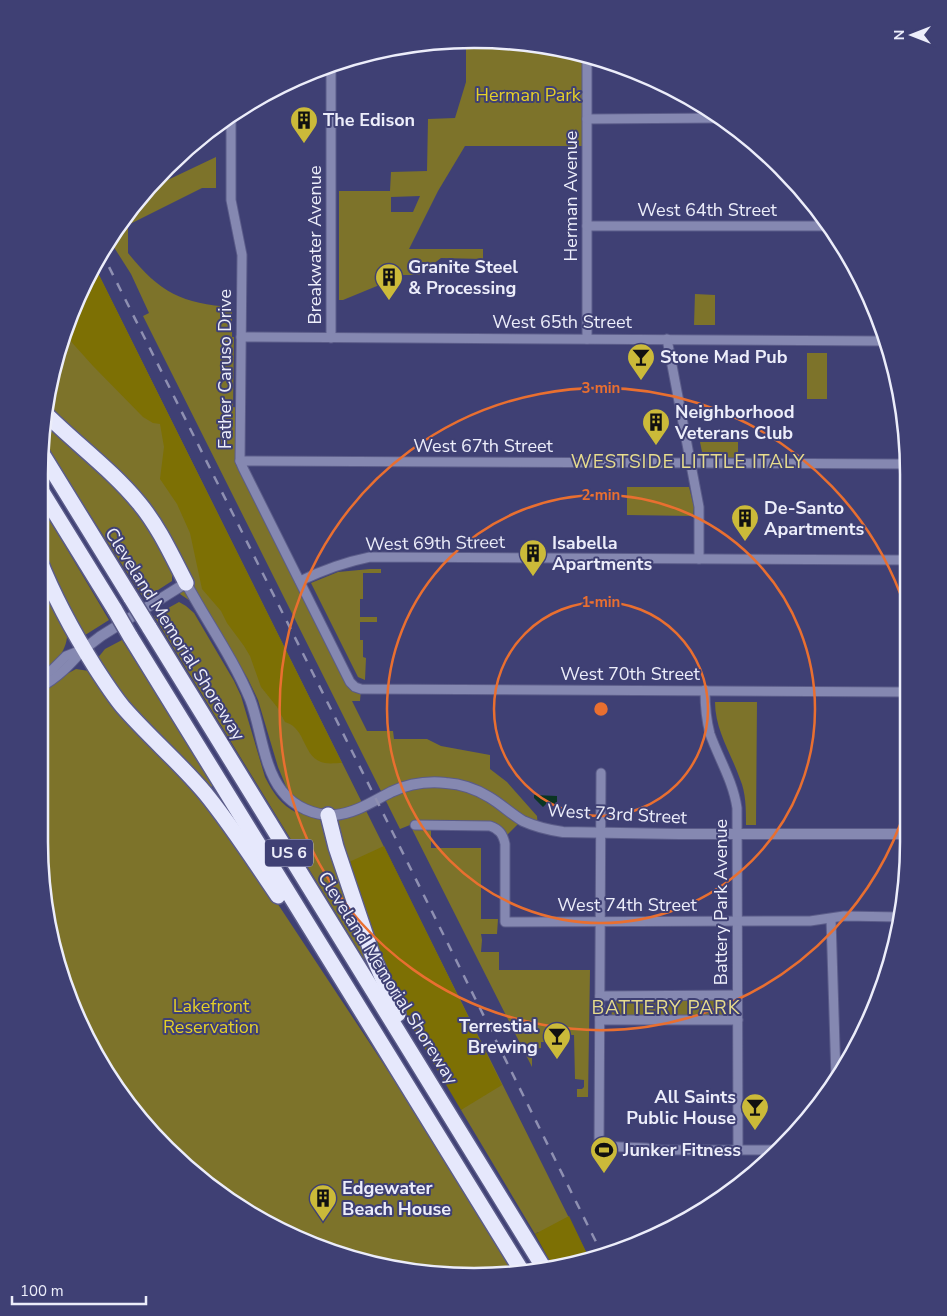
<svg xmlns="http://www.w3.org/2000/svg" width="947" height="1316" viewBox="0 0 947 1316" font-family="'Nunito Sans',sans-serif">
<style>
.green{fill:#7d732a;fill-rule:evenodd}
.forest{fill:#7d7004}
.water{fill:#0b3523}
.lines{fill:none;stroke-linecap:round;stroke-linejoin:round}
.minor-casing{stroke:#5b5c89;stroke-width:11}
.tertiary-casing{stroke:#5b5c89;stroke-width:12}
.motorway-casing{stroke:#5b5c89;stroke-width:18}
.minor{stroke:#8588b1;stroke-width:9}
.tertiary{stroke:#8588b1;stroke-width:10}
.motorway{stroke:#e6e8fc;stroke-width:15}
.rail{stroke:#8f90b2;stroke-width:2.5;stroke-dasharray:9 9;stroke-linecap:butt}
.motorway-bridge-casing{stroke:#5b5c89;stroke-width:18;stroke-linecap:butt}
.motorway-bridge{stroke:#e6e8fc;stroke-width:15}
.ring{fill:none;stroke:#e96f30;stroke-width:2.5}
.labels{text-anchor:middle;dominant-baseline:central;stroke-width:4;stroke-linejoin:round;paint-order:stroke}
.shield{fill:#3f4074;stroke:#b8b9d2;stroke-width:1}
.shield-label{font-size:16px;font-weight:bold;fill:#ecedfa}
.park-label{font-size:18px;fill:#e5d027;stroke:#3f4074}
.poi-label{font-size:18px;font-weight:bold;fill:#ecedfa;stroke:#3f4074;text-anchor:start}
.street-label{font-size:18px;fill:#ecedfa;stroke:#3f4074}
.neighbourhood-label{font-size:19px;letter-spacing:1px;fill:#e7dc8d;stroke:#3f4074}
.rim{fill:none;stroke:#ecedfa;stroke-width:2.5}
.centre{fill:#e96f30;stroke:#3f4074;stroke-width:2.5}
.ring-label{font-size:15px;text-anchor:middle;font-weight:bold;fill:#e96f30;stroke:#3f4074;stroke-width:4;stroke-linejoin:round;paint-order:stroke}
</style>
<rect width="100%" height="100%" fill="#3f4074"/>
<!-- green -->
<g class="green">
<path d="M502,40L587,54V146H465L438,191L409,249H483V259L441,258L419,275H394V286H377L343,300H339V191H390L391,172L427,171L428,119L455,118L466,82V41ZM420,196L413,212H391V197Z"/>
<path d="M216,157V188H202L128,225V253C159,292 182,304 232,307V337H234L233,407L240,408V454L350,682L361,689L360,701H352L367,731H393L394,739H427L441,746L490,755V769L507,782L537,816L538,827L522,820L504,838L499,830L431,826V848H481V919H498L497,934H481L482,940L481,952H499V970H590L588,1097H577V1089H582L584,1087V1080L575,1079L574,1035H546V1042H541V1048L532,1049V1067L410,825L400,829L143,316L149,313L131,274L110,241L155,186Z"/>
<path d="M94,265L589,1258L538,1232L535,1234L461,1110L463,1108L369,956L364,959L154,616L179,602L186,606L194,613L234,681L241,696L265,777C273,793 281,805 297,813L278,767L258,700L248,679L215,623L199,607L180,594L186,578L166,534L45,407L47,388Z"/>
<path d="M695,294L715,295V325H694Z"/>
<rect x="807" y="353" width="20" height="46"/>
<path d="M44,418L118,488L147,521L172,571V581L144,599L42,440Z"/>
<path d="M700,442H738V458L703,457Z"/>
<path d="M627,487H689L694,507L693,516L627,515Z"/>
<path d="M39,502L109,620L82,637L51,577L39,546Z"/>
<path d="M370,569H381V573H363V599H360V617H377V622H360V640H363V657L366,658L365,680L358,677L311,583L338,572Z"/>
<path d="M39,572L67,630C69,649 55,665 39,674Z"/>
<path d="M122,640L214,785L208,789L131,709L97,659L105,649Z"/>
<path d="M76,669L89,671L100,682L102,693L111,706L178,769L246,856L404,1095L513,1273H416L281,1233L187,1169L112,1084L54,955L39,842V689Z"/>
<path d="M715,702H757L756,825H746C746,809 746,793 740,779C731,753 715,730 715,702Z"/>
<path d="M724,995V1020H612L611,996Z"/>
</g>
<!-- forest -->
<g class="forest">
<path d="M94,265L342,763C337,763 330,764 325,763C302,759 307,728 285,722L277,707L261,687L250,656L244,646L227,623L221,611L202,589L190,533L177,504L160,479L164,447L160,424L153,423L143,417L93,366L67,337Z"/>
<path d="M384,846L502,1085L461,1110L409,1022L389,983L347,863Z"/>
<path d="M569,1216L589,1258L553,1267L535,1234Z"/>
</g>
<!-- water -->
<path class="water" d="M534,795L557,796V804H546L543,807L534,798Z"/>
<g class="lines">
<!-- minor casing -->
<g class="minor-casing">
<g id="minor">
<path d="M587,54V339"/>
<path d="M331,63V338"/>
<path d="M231,115V200L242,255L240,461L243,468L350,682L355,687L361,689L906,692"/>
<path d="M587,119L722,118"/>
<path d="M587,226H827"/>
<path d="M241,337L882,341"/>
<path d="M667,339L699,507V559"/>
<path d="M240,461L905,464"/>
<path d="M300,581C323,570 345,562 370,557L905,560"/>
<path d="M39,679L52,670L66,656L81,650"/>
<path d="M39,688C57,679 71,664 84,649"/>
<path d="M705,690C705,705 706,719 710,734C719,759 733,781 737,808L738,1149"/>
<path d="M601,773L599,1146L646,1148L658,1150H778"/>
<path d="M415,825L490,826C499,829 503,834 505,844V922L780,921H810L844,916L900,917"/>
<path d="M831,919L836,1078"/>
<path d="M600,996L738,995"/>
<path d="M600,1020H738"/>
</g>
</g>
<!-- tertiary casing -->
<g class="tertiary-casing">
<path id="tertiary" d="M84,649L101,636L186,583C207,622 233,658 250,699C261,728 263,767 282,791C294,807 315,816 335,815C356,813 373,801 391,792C408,784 427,781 446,783C461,784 476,789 489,797C501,804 511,814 523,821C536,827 549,830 563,832L678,834H907"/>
</g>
<!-- motorway casing -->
<g class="motorway-casing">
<g id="motorway">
<path d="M45,413C76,444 112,470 139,503C159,527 172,556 186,583"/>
<path d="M41,452L131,598"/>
<path d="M39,487L115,610"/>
<path d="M39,559C54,597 73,632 95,667C104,681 113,695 123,707C149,737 180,763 205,793C232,826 254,861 278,896"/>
<path d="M149,627L545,1270"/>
<path d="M130,636L523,1273"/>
<path d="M328,815L336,847L372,954L398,1014"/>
</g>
</g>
<!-- minor -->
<use href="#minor" class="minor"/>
<!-- tertiary -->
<use href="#tertiary" class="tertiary"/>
<!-- motorway -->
<use href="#motorway" class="motorway"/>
<!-- rail -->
<path class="rail" d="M101,251L386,819L602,1254"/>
<!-- motorway-bridge casing -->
<g class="motorway-bridge-casing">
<g id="motorway-bridge">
<path d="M131,598L149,627"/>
<path d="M115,610L130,636"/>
</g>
</g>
<!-- motorway-bridge -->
<use href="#motorway-bridge" class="motorway-bridge"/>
</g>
<!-- distance rings -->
<g class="ring">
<circle cx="601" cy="709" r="107"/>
<circle cx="601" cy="709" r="214"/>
<path d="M906 808A321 321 0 1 1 905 607"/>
</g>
<!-- icons -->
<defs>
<g id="building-pin" transform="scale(1.4375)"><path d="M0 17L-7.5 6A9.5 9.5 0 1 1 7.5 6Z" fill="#cbba39" stroke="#3f4074"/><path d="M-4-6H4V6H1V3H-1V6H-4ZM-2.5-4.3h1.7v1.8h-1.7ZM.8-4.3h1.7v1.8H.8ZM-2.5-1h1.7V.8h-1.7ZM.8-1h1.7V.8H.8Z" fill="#111"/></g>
<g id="bar-pin" transform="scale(1.4375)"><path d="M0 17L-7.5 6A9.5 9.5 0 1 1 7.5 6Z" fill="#cbba39" stroke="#3f4074"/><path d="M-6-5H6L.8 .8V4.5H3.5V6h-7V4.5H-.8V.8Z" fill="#111"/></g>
<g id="stadium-pin" transform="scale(1.4375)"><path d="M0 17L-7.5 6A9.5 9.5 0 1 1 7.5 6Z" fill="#cbba39" stroke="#3f4074"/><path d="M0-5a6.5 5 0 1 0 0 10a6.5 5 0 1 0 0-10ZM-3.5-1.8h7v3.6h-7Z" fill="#111"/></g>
</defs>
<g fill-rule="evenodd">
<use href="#building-pin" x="304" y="120"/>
<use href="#building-pin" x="389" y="277"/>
<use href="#bar-pin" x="641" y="357"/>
<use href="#building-pin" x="656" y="422"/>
<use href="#building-pin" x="745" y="518"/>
<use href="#building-pin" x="533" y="553"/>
<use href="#bar-pin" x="557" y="1036"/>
<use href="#bar-pin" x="755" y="1107"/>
<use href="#stadium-pin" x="604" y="1150"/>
<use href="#building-pin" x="323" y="1198"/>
</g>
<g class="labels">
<!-- shield labels -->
<rect class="shield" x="265" y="839.5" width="48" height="27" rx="4"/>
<g class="shield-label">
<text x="289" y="853">US 6</text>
</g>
<!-- park labels -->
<g class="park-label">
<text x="528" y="95">Herman Park</text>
<text x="211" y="1006">Lakefront<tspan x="211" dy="21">Reservation</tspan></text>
</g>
<!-- poi labels -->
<g class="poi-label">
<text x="323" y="120">The Edison</text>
<text x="408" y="267">Granite Steel<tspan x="408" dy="21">&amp; Processing</tspan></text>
<text x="660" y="357">Stone Mad Pub</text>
<text x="675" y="412">Neighborhood<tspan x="675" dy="21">Veterans Club</tspan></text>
<text x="764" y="508">De-Santo<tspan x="764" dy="21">Apartments</tspan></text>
<text x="552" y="543">Isabella<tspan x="552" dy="21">Apartments</tspan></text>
<text x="538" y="1026" text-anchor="end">Terrestial<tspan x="538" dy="21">Brewing</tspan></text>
<text x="736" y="1097" text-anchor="end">All Saints<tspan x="736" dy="21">Public House</tspan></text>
<text x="623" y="1150">Junker Fitness</text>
<text x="342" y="1188">Edgewater<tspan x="342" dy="21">Beach House</tspan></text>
</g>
<!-- street labels -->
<g class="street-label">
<text transform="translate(571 196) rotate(-90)">Herman Avenue</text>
<text x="707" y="210">West 64th Street</text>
<text transform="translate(315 245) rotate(-90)">Breakwater Avenue</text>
<text x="562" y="322">West 65th Street</text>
<text transform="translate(225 369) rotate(-90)">Father Caruso Drive</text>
<text x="483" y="446">West 67th Street</text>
<text transform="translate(435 543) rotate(-1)">West 69th Street</text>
<text transform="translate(175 634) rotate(58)">Cleveland Memorial Shoreway</text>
<text x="630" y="674">West 70th Street</text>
<text transform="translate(617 814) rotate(3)">West 73rd Street</text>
<text transform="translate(721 902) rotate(-90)">Battery Park Avenue</text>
<text x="627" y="905">West 74th Street</text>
<text transform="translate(388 978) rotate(58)">Cleveland Memorial Shoreway</text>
</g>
<!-- neighbourhood labels -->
<g class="neighbourhood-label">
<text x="688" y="462">WESTSIDE LITTLE ITALY</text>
<text x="666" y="1008">BATTERY PARK</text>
</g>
</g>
<!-- crop -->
<path d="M0 0H947V1316H0ZM474 48H474A426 426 0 0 1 900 474V842A426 426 0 0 1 474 1268H474A426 426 0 0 1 48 842V474A426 426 0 0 1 474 48Z" fill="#3f4074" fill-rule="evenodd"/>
<path class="rim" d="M474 48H474A426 426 0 0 1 900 474V842A426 426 0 0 1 474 1268H474A426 426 0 0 1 48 842V474A426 426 0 0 1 474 48Z"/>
<circle cx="601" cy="709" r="8" class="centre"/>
<g class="ring-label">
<text x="601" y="393">3 min</text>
<text x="601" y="500">2 min</text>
<text x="601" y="607">1 min</text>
</g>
<!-- north arrow -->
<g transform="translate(912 35) rotate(270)" stroke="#3f4074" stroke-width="4" paint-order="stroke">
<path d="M0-4L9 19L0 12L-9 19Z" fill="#ecedfa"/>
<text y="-8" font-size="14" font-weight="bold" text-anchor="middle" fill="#ecedfa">N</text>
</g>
<!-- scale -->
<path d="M12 1296v8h134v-8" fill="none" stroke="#ecedfa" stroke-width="2.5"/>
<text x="20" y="1296" font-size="15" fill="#ecedfa" stroke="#3f4074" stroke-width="4" paint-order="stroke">100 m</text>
</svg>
